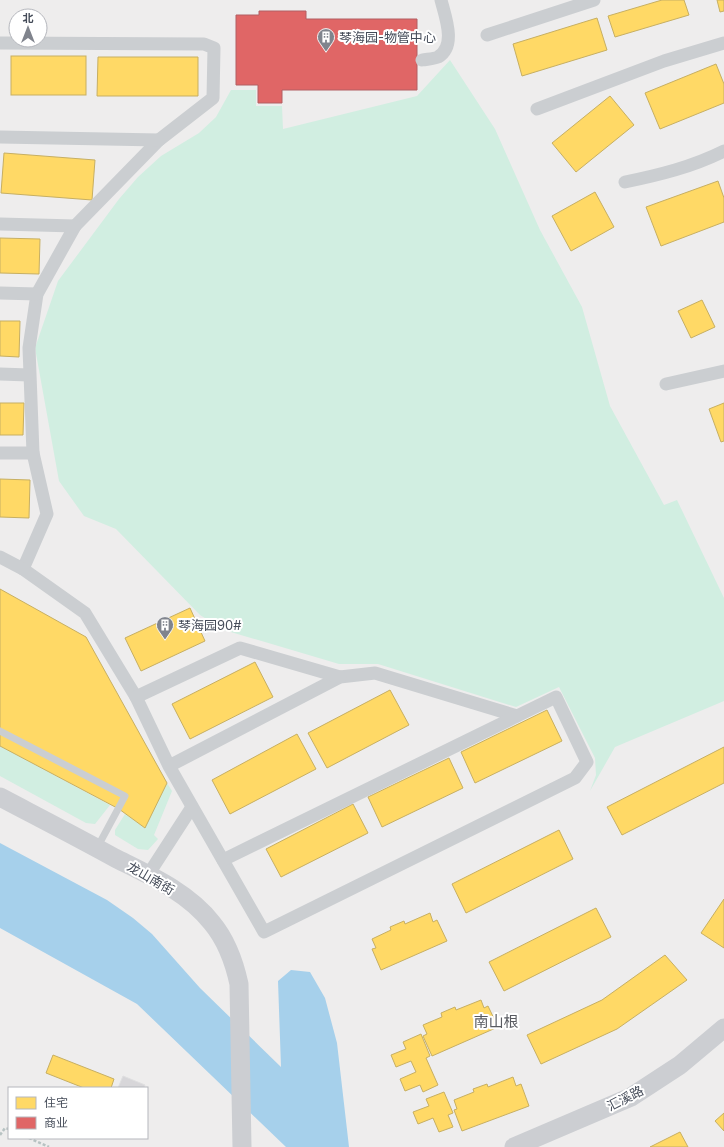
<svg xmlns="http://www.w3.org/2000/svg" width="724" height="1147" viewBox="0 0 724 1147" font-family="Inter,'Noto Sans SC',sans-serif">
<style>
.green{fill:#d1eee1}
.water{fill:#a6d0eb}
.homes{fill:#ffd966;stroke:#c7af62}
.shops{fill:#e06666;stroke:#b25e62}
.building{fill:#d7d6d9;stroke:#dfdfe0}
.lines{fill:none;stroke-linecap:round;stroke-linejoin:round}
.path{stroke:#b7c2c2;stroke-width:2.5;stroke-dasharray:3 2;stroke-linecap:butt}
.lane{stroke:#cbced1;stroke-width:7}
.street{stroke:#cbced1;stroke-width:13}
.secondary{stroke:#ccced2;stroke-width:19}
.labels{text-anchor:middle;dominant-baseline:central;stroke-width:4;stroke-linejoin:round;paint-order:stroke}
.poi-label{font-size:13px;fill:#454c59;stroke:#fff;text-anchor:start}
.street-label{font-size:13px;fill:#454c59;stroke:#fff}
.quarter-label{font-size:15px;fill:#595b61;stroke:#fff}
</style>
<rect width="100%" height="100%" fill="#eeeded"/>
<!-- green -->
<g class="green">
<path d="M450,60L495,129L540,230L582,307L610,406L664,505L677,500L724,598V701L615,747L590,791L596,775L595,758L559,687L516,707L378,664H339L224,630L200,615L116,529L84,516L59,481L35,348L58,281L119,199L138,177L161,156L199,133L216,117L231,90H256V106H282L283,129L417,96Z"/>
<path d="M0,746L110,805L95,824L86,823L0,776Z"/>
<path d="M167,783L172,791L154,835L158,839L148,850L138,849L115,835V830L125,814L145,828Z"/>
</g>
<!-- water -->
<path class="water" d="M0,843L107,900L133,918L152,934L200,988L281,1067L278,981L291,970L310,972L325,998L337,1043L349,1147H286L137,1004L0,928Z"/>
<!-- homes -->
<g class="homes">
<path d="M662,0H684L689,15L615,37L608,16Z"/>
<path d="M717,0H724V11L720,12Z"/>
<path d="M597,18L607,50L522,76L513,44Z"/>
<rect x="11" y="56" width="75" height="39"/>
<path d="M98,57H198V96H97Z"/>
<path d="M716,64L724,84V103L660,129L645,93Z"/>
<path d="M610,96L634,125L576,172L552,143Z"/>
<path d="M4,153L95,160L92,200L1,193Z"/>
<path d="M718,181L724,198V222L661,246L646,207Z"/>
<path d="M595,192L614,227L571,251L552,216Z"/>
<path d="M0,238L40,239L39,274L0,273Z"/>
<path d="M702,300L715,327L691,338L678,311Z"/>
<path d="M0,321H20L19,357L0,356Z"/>
<path d="M0,403H24L23,435H0Z"/>
<path d="M724,403V441L721,442L709,409Z"/>
<path d="M0,479L30,480L29,518L0,517Z"/>
<path d="M0,589L86,637L167,783L145,828L119,809L0,746Z"/>
<path d="M190,608L205,641L141,671L125,638Z"/>
<path d="M255,662L273,697L190,739L172,704Z"/>
<path d="M390,690L409,725L327,768L308,733Z"/>
<path d="M547,710L562,741L475,783L461,752Z"/>
<path d="M297,734L316,769L230,814L212,780Z"/>
<path d="M724,747V783L622,835L607,807Z"/>
<path d="M449,758L463,788L382,827L368,797Z"/>
<path d="M353,804L368,833L281,877L266,849Z"/>
<path d="M559,830L573,859L466,913L452,884Z"/>
<path d="M724,899V948L701,933Z"/>
<path d="M596,908L611,937L504,991L489,962Z"/>
<path d="M430,913L433,922L437,920L447,941L381,970L372,949L376,948L372,939L391,930L390,927L404,921L405,924Z"/>
<path d="M665,955L687,980L617,1029L541,1064L527,1035L602,1000Z"/>
<path d="M481,1000L484,1008L488,1006L498,1027L432,1056L423,1036L427,1034L423,1025L442,1017L441,1013L455,1007L456,1010Z"/>
<path d="M421,1034L430,1056L426,1058L438,1085L423,1092L420,1085L405,1091L400,1079L416,1072L411,1061L396,1067L391,1055L406,1049L403,1042Z"/>
<path d="M53,1055L114,1079L111,1088H84L46,1073Z"/>
<path d="M513,1077L516,1086L521,1084L529,1106L462,1131L454,1110L457,1109L454,1100L474,1092L473,1089L487,1084L488,1087Z"/>
<path d="M444,1092L453,1113L448,1115L453,1127L439,1132L433,1118L418,1124L413,1112L429,1106L426,1099Z"/>
<path d="M724,1113V1131L715,1121Z"/>
<path d="M680,1132L688,1147H650Z"/>
</g>
<!-- shops -->
<path class="shops" d="M259,11H306V19H417V90H282V103H258V85H236V15H259Z"/>
<!-- building -->
<path class="building" d="M123,1076L145,1085L144,1088H118Z"/>
<g class="lines">
<!-- path -->
<g class="path">
<path d="M0,1135L5,1128L9,1129"/>
<path d="M29,1138L49,1147"/>
</g>
<!-- lane -->
<path class="lane" d="M0,731L125,796L97,848"/>
<!-- street -->
<g class="street">
<path d="M487,35L594,0"/>
<path d="M0,43L204,44L214,48L213,98L159,140L75,226L37,294L29,348L33,453L47,514L23,569L85,613L136,697L169,766L264,932L575,778L587,762L556,697L517,716L375,673L340,677L169,766"/>
<path d="M422,60C427,59 434,59 438,57C457,46 445,16 441,0"/>
<path d="M537,109L664,61L724,43"/>
<path d="M0,137L159,140"/>
<path d="M625,182C659,175 692,167 724,151"/>
<path d="M0,224L75,226"/>
<path d="M0,293L37,294"/>
<path d="M0,374L29,375"/>
<path d="M666,384L724,371"/>
<path d="M0,453H33"/>
<path d="M0,557L23,569"/>
<path d="M136,697L240,648L340,677"/>
<path d="M223,860L517,716"/>
<path d="M148,875L192,807"/>
</g>
<!-- secondary -->
<g class="secondary">
<path d="M0,797C38,817 77,837 115,858C149,875 188,892 212,923C227,941 234,961 239,984L242,1147"/>
<path d="M514,1147L631,1097L680,1065L724,1028"/>
</g>
</g>
<!-- icons -->
<defs>
<g id="building-pin" transform="scale(0.9)"><path d="M0 17L-7.5 6A9.5 9.5 0 1 1 7.5 6Z" fill="#80848d" stroke="#fff"/><path d="M-4-6H4V6H1V3H-1V6H-4ZM-2.5-4.3h1.7v1.8h-1.7ZM.8-4.3h1.7v1.8H.8ZM-2.5-1h1.7V.8h-1.7ZM.8-1h1.7V.8H.8Z" fill="#fff"/></g>
</defs>
<g fill-rule="evenodd">
<use href="#building-pin" x="326" y="37"/>
<use href="#building-pin" x="165" y="625"/>
</g>
<g class="labels">
<!-- poi labels -->
<g class="poi-label">
<text x="339" y="37">琴海园-物管中心</text>
<text x="178" y="625">琴海园90#</text>
</g>
<!-- street labels -->
<g class="street-label">
<text transform="translate(151 878) rotate(30)">龙山南街</text>
<text transform="translate(625 1098) rotate(-27)">汇溪路</text>
</g>
<!-- quarter labels -->
<g class="quarter-label">
<text x="496" y="1021">南山根</text>
</g>
</g>
<!-- legend -->
<rect x="8" y="1087" width="140" height="52" fill="#ffffff" stroke="#b5b7bd"/>
<rect x="16" y="1097" width="20" height="12" fill="#ffd966" stroke="#b5b7bd"/>
<text x="44" y="1107" font-size="12" fill="#454c59">住宅</text>
<rect x="16" y="1117" width="20" height="12" fill="#e06666" stroke="#b5b7bd"/>
<text x="44" y="1127" font-size="12" fill="#454c59">商业</text>
<!-- north arrow -->
<g transform="translate(28 28)"><circle r="19" fill="#ffffff" stroke="#b5b7bd"/>
<path d="M0-3L7 15L0 10L-7 15Z" fill="#80848d"/>
<text y="-6" font-size="11" font-weight="bold" text-anchor="middle" fill="#454c59">北</text>
</g>
</svg>
